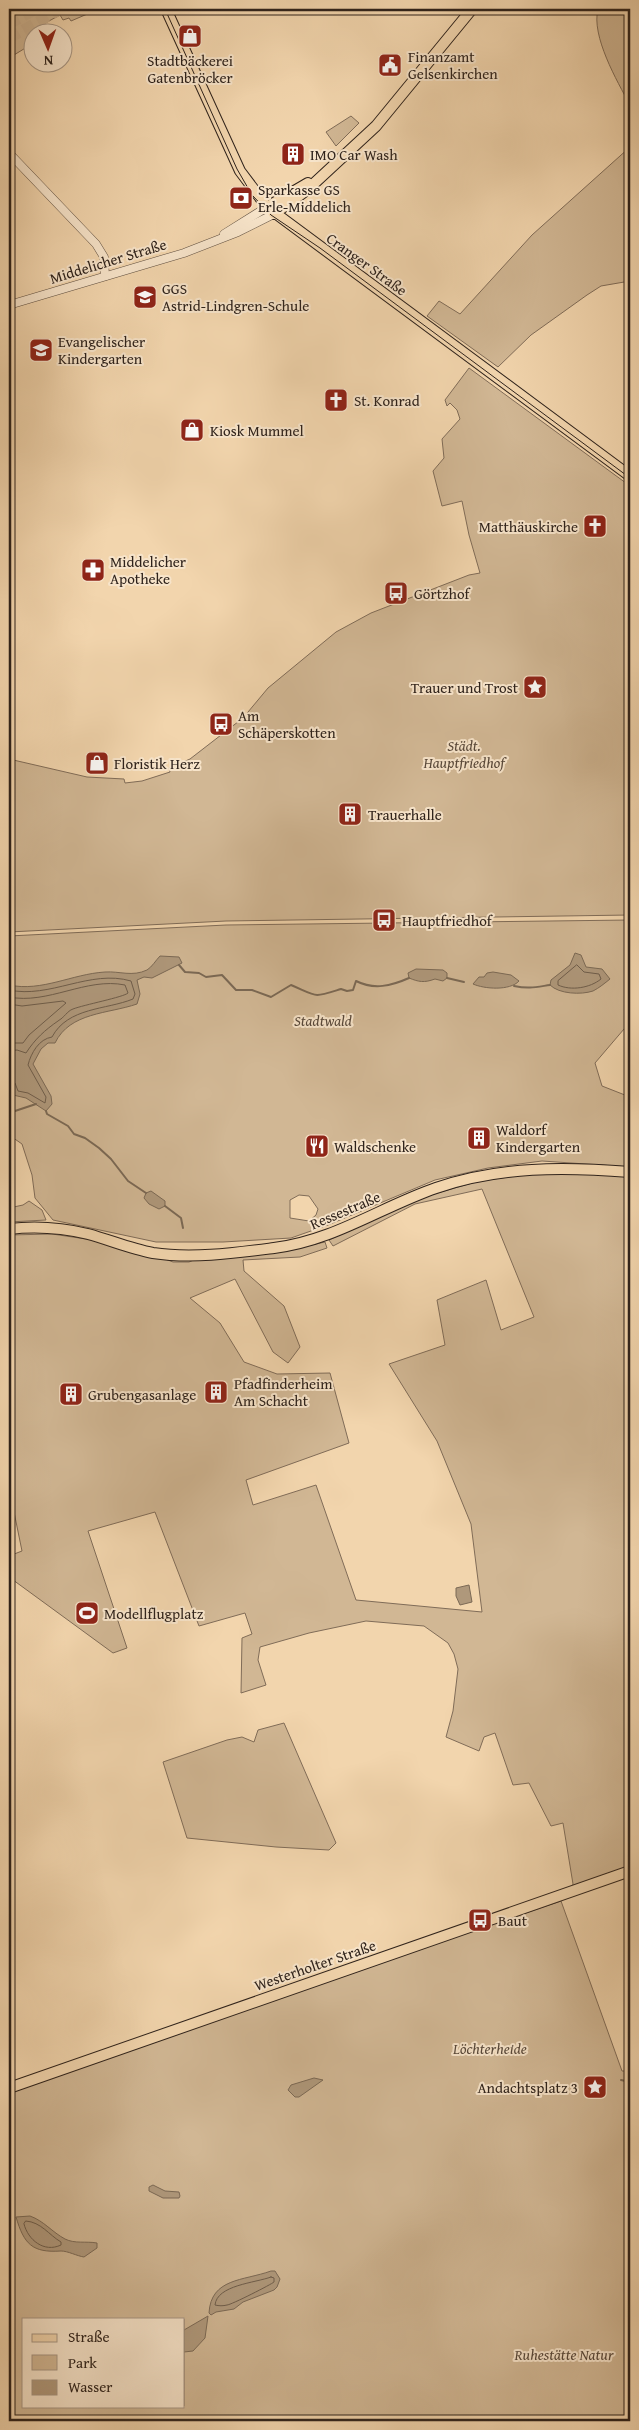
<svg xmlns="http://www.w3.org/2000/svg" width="639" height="2430" viewBox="0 0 639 2430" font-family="'Gentium Book Plus',serif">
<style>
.green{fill:#d1b794;stroke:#806c58;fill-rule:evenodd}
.water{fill:#af987b;stroke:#7b6955}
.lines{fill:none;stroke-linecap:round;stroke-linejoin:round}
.shore{stroke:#6e5d4b;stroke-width:1}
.stream{stroke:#7b6955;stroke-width:2}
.highway-tunnel{stroke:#cbb190;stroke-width:11;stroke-dasharray:11 5.5;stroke-linecap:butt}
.minor-casing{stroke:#5f4f40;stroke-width:9}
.major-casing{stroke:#2e221b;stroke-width:12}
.minor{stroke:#f7e4ca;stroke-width:8}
.major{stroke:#f2d5ad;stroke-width:10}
.tram{stroke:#2e221b;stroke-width:1}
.labels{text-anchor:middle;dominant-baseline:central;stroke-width:4;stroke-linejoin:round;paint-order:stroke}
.poi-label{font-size:15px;fill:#2e221b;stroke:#f7e4ca;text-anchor:start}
.street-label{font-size:15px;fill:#2e221b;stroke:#f7e4ca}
.park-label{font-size:15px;font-style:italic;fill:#574739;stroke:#f7e4ca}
</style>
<rect width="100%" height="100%" fill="#f2d5ad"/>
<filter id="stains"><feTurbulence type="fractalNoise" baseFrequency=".004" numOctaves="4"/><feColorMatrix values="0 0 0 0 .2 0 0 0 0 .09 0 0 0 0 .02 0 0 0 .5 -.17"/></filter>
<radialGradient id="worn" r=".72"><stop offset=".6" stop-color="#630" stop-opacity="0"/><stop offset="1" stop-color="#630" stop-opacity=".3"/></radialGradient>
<!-- green -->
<g class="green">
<path d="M9,9H99L71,21L69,18L63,20L60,15L38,27L40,32H32V44L9,58Z"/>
<path d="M598,9H630V105C617,81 591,36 598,9Z"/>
<path d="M351,116L359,123L336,146L326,132Z"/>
<path d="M630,147V281L601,286L587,295L531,335L498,367L427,316L439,301L460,314L532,235Z"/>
<path d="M469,368L630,486V915L226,921L9,932V759L87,777L124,779L125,783L142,781L170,772L169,768L190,759L243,718L268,688L336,632L371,613L469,575L480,573L469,535L462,501L442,506L433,471L444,458L442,439L460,419L457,410L450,403L447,406L445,400Z"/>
<path d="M630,920V1022L595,1063L602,1086L630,1097V1167L542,1161L488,1168L435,1180L328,1225L291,1238L223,1242H156L53,1220L35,1198L32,1175L22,1144L9,1135V936L226,925ZM299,1195L309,1196L318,1209L316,1215L309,1221L290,1218V1200Z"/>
<path d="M538,1173L630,1175V1871L571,1891L573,1884L563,1823L551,1826L529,1783L513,1785L495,1733L484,1737L479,1751L446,1737L453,1711L458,1669L454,1654L448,1643L424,1626L366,1621L309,1633L260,1647L258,1660L266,1685L241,1693L242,1638L252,1634L245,1613L199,1626L155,1512L88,1531L127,1648L113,1653L9,1577V1556L22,1551L13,1507L9,1463V1235L52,1234L100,1241L160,1257L173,1262H189L201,1257L293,1249L325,1242L327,1248L300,1257L243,1260L244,1271L284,1306L300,1347L288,1363L273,1352L235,1279L190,1298L220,1323L244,1362L277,1374L330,1373L349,1443L246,1480L253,1505L316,1485L356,1600L482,1612L471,1524L437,1441L389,1364L445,1345L437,1300L486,1280L501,1330L534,1317L482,1189L415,1204L333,1246L329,1240L413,1200L479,1181Z"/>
<path d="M29,1201L42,1210L46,1220L9,1222V1208L23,1205Z"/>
<path d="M284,1723L336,1843L329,1850L276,1847L187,1838L163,1762L227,1740L242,1737L254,1742L258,1730Z"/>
<path d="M561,1901L622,2071H630V2421H9V2092L103,2056ZM24,2319H184V2406H24Z"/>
</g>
<!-- water -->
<g class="water">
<path d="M575,953L581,955L586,967L602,969L610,979C605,983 599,988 593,991C581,995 559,994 550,985L551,980L570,965Z"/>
<path d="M160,956L179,957L182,963L152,978L144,977L137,980L140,994L137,1004C108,1014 70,1012 55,1043H48L41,1049L33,1064L51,1096L52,1104L46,1111L26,1098L13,1095L9,1083V985C42,992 72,974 105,972C120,971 132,977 147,970C152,967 156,960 160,956Z"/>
<path d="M416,969L443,970L447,973V978L443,981L435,979C424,983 419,982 409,978L408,973Z"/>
<path d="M493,972L511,975L519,981C510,991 484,989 473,984L479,977H484L487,973Z"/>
<path d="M151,1191L165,1201V1206L159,1209L149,1204L144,1198L146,1193Z"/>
<path d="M469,1585L472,1602L460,1605L456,1596V1588Z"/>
<path d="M314,2078L323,2080L299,2097H295L288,2090L291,2085Z"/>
<path d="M153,2185L165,2191L179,2192L180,2196L179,2198H163L149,2191V2187Z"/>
<path d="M30,2216C44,2221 52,2232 65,2239C75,2244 86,2241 97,2243V2248L84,2257C77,2256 68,2251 61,2251C32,2253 24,2244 16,2217Z"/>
<path d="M271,2271H275L280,2279L277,2287L274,2290L243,2302L234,2309L216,2312L211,2315L209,2313C211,2278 243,2281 271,2271Z"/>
<path d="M208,2316L205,2338L193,2351L184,2352V2330Z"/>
</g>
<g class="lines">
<!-- shore -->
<g class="shore">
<path d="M577,965L584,972L599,974L601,979C590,988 571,991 558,985V981Z"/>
<path d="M9,990C50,999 90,969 131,981L135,994L133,999C106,1010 68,1007 52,1037C39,1039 31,1053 28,1065L46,1097L45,1103L28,1093L18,1091L15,1083L9,1081"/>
<path d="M9,997C48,1005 86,977 125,985L128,993C124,997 83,1005 73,1009C67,1011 64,1018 58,1021C45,1030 35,1039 26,1053L17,1050L9,1051"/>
<path d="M9,1004L22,1006L63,1001L66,1003L29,1035L23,1043H9"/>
<path d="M26,2221C41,2222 49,2235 61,2242V2245C44,2253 28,2240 24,2224Z"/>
<path d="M271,2277L274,2278V2282C272,2284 231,2305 227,2305C223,2306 219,2306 215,2305C217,2285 255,2283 271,2277Z"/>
</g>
<!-- stream -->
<g class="stream">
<path d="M179,965L185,972L199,973L206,977L222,975L236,990H252L271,997L291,985C319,997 312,998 341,989L347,991L353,990L356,981C374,990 391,986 409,978"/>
<path d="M447,978L464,982"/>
<path d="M514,986C529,989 536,987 550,985"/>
<path d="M46,1111L47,1114L68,1126L74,1134L85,1138L99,1148L111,1159L128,1181L146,1193"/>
<path d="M9,1113L36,1104"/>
<path d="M165,1206L181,1218L183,1228"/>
<path d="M621,2080L630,2082"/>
</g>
<!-- highway-tunnel -->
<g class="highway-tunnel">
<path d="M9,24L36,9"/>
<path d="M9,38L61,9"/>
</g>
<!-- minor casing -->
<g class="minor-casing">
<g id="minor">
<path d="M9,153L96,244L104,257L105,276"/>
<path d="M224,234L267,207"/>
<path d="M9,305L184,253L238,232L274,214"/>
</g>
</g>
<!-- major casing -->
<g class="major-casing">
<g id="major">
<path d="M166,9L240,171L267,207L630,476"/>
<path d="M267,207L308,183"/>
<path d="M274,214L307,190L376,126L472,9"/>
<path d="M9,1229C34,1226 63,1228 88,1234C110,1240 131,1249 153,1253C192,1259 235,1253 274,1248C333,1241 381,1207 436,1188C499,1166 565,1167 630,1172"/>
<path d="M9,2088L630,1871"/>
</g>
</g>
<!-- minor -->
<use href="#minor" class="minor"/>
<!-- major -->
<use href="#major" class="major"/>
<!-- tram -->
<path class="tram" d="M165,9L237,169L252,195L271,215L320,248L630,478"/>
</g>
<!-- icons -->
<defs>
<g id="shop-square" transform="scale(1.25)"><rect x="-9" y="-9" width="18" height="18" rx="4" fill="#8f2418" stroke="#f7e4ca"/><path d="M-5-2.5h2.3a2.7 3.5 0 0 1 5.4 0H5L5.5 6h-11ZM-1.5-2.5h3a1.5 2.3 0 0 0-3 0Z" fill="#fff"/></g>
<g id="civic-square" transform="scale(1.25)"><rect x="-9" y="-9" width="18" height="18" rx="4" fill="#8f2418" stroke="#f7e4ca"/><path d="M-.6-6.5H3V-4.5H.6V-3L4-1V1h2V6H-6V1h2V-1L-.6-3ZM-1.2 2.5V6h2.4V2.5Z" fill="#fff"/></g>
<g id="building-square" transform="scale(1.25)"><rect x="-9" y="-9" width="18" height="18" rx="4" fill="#8f2418" stroke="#f7e4ca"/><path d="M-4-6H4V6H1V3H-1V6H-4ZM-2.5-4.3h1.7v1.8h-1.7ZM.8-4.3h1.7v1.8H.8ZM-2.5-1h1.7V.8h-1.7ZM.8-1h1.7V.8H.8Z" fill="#fff"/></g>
<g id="bank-square" transform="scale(1.25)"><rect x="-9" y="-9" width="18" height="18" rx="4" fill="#8f2418" stroke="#f7e4ca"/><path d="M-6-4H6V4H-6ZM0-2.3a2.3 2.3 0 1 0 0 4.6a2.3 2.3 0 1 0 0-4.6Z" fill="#fff"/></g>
<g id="school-square" transform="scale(1.25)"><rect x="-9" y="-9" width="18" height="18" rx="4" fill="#8f2418" stroke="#f7e4ca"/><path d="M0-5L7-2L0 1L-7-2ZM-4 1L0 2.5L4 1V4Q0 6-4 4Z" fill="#fff"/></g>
<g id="church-square" transform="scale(1.25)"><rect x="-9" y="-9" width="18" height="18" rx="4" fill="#8f2418" stroke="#f7e4ca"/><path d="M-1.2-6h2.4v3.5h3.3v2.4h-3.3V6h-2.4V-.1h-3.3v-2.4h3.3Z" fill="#fff"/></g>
<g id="pharmacy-square" transform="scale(1.25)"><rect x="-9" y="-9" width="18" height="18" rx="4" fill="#8f2418" stroke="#f7e4ca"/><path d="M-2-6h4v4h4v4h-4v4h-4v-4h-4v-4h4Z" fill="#fff"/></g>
<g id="bus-square" transform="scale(1.25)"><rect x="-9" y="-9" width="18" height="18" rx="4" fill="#8f2418" stroke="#f7e4ca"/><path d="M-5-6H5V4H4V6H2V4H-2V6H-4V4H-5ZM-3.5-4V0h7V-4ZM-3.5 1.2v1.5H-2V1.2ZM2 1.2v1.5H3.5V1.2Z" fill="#fff"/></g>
<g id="sight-square" transform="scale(1.25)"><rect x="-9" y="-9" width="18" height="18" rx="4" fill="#8f2418" stroke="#f7e4ca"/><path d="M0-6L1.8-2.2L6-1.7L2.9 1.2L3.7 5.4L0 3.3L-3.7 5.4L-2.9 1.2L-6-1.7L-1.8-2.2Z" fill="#fff"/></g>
<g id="restaurant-square" transform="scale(1.25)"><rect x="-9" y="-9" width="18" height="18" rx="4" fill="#8f2418" stroke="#f7e4ca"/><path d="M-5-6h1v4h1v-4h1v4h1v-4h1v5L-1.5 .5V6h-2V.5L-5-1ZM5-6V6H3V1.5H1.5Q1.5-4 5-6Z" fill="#fff"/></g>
<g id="stadium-square" transform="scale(1.25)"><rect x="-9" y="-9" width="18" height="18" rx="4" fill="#8f2418" stroke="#f7e4ca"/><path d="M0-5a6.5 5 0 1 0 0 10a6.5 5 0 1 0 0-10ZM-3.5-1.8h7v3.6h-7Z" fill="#fff"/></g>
</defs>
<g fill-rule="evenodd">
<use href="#shop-square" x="190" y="36"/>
<use href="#civic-square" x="390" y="65"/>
<use href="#building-square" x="293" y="154"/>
<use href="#bank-square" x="241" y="198"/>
<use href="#school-square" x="145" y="297"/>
<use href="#school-square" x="41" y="350"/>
<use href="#church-square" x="336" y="400"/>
<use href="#shop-square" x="192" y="430"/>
<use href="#church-square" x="595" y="526"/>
<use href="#pharmacy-square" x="93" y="570"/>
<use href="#bus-square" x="396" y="593"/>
<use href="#sight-square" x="535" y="687"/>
<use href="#bus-square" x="221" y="724"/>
<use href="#shop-square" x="97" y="763"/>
<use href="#building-square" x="350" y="814"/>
<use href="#bus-square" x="384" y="920"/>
<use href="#building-square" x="479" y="1138"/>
<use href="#restaurant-square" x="317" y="1146"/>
<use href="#building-square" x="216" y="1392"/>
<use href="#building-square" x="71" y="1394"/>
<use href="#stadium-square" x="87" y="1613"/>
<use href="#bus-square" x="480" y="1920"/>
<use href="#sight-square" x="595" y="2087"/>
</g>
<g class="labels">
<!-- poi labels -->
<g class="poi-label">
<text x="408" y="56">Finanzamt<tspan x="408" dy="17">Gelsenkirchen</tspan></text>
<text x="190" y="60" text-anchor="middle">Stadtbäckerei<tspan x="190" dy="17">Gatenbröcker</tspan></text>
<text x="310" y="154">IMO Car Wash</text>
<text x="258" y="189">Sparkasse GS<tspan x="258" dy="17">Erle-Middelich</tspan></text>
<text x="162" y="288">GGS<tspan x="162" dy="17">Astrid-Lindgren-Schule</tspan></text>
<text x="58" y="341">Evangelischer<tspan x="58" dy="17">Kindergarten</tspan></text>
<text x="354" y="400">St. Konrad</text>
<text x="210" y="430">Kiosk Mummel</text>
<text x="578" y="526" text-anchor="end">Matthäuskirche</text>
<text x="110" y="561">Middelicher<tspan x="110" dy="17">Apotheke</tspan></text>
<text x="414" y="593">Görtzhof</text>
<text x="518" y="687" text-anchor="end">Trauer und Trost</text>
<text x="238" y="715">Am<tspan x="238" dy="17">Schäperskotten</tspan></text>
<text x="114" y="763">Floristik Herz</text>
<text x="368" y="814">Trauerhalle</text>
<text x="402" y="920">Hauptfriedhof</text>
<text x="496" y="1129">Waldorf<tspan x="496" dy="17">Kindergarten</tspan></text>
<text x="334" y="1146">Waldschenke</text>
<text x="234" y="1383">Pfadfinderheim<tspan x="234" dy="17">Am Schacht</tspan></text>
<text x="88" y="1394">Grubengasanlage</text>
<text x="104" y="1613">Modellflugplatz</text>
<text x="498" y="1920">Baut</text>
<text x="578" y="2087" text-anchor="end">Andachtsplatz 3</text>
</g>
<!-- street labels -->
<g class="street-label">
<text transform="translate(108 261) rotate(-17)">Middelicher Straße</text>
<text transform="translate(367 264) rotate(36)">Cranger Straße</text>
<text transform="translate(345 1210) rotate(-23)">Ressestraße</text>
<text transform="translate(315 1965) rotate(-19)">Westerholter Straße</text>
</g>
<!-- park labels -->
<g class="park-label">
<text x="464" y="745">Städt.<tspan x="464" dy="17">Hauptfriedhof</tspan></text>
<text x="323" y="1020">Stadtwald</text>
<text x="490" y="2048">Löchterheide</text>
<text x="564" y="2354">Ruhestätte Natur</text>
</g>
</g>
<!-- margin -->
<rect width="639" height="2430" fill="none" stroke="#f2d5ad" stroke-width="30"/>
<rect x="10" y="10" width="619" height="2410" fill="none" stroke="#2e221b" stroke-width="2.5"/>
<rect x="15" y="15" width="609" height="2400" fill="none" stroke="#2e221b"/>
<!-- legend -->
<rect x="22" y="2318" width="162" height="90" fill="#f7e4ca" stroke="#a79684"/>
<rect x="32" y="2334" width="25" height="8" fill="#f2d5ad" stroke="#a79684"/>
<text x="68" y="2342" font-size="15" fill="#2e221b">Straße</text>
<rect x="32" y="2355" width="25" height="15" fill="#d1b794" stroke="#a79684"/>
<text x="68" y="2368" font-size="15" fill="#2e221b">Park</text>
<rect x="32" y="2380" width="25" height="15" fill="#af987b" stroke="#a79684"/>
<text x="68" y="2392" font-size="15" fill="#2e221b">Wasser</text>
<!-- north arrow -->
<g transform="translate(48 48) rotate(178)"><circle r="24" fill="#f7e4ca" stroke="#a79684"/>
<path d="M0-4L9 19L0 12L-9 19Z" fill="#8f2418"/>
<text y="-8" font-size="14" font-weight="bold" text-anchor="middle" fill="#2e221b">N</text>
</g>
<rect width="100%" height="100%" filter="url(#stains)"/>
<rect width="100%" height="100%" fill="url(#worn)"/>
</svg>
